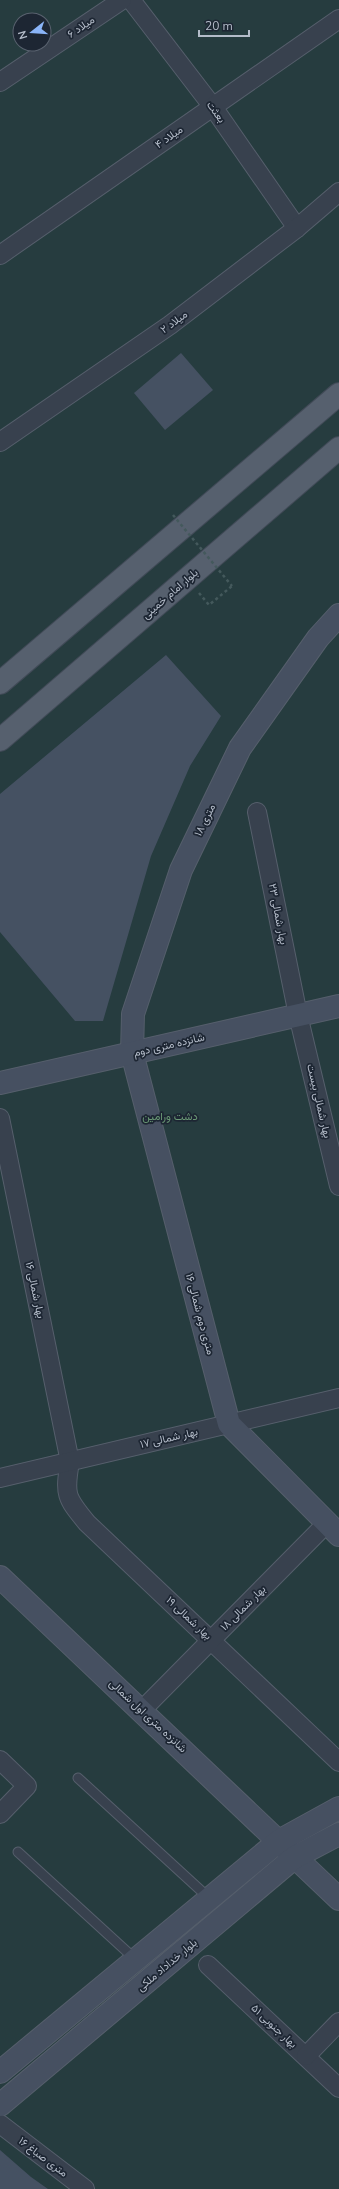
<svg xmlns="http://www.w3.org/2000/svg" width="339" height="2189" viewBox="0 0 339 2189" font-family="'Nunito Sans',Vazirmatn,sans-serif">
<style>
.green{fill:#263c3f;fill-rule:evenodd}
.building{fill:#455162}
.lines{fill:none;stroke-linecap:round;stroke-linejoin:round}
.lane-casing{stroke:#565f6c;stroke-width:11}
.street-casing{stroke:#565f6c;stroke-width:20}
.secondary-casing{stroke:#565f6c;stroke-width:24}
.primary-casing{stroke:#414a57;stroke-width:24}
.path{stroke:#44595c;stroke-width:2.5;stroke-dasharray:3 3;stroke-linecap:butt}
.lane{stroke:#38414e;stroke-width:9}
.street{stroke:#38414e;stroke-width:18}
.secondary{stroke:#465061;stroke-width:22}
.primary{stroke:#56606e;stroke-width:22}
.path-bridge{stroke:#44595c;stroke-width:2.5;stroke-dasharray:3 3;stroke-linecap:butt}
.labels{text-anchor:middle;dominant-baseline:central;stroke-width:3.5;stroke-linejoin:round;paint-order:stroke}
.street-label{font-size:11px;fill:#b4bcc9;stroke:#1d2633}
.park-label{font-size:11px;fill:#6b9a76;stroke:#1d2633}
</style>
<rect width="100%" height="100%" fill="#242f3e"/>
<!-- green -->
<path class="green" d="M0,0H339V2189H0ZM20,20H44V44H20Z"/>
<!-- building -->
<g class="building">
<path d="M181,353L213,390L165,430L134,393Z"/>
<path d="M166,655L221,716L190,766L151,856L103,1021H75L0,932V794Z"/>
<path d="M0,2150L31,2177L48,2189H0Z"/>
</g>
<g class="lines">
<!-- lane casing -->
<g class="lane-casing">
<g id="lane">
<path d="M78,1778L209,1898"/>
<path d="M18,1852L135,1959"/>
</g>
</g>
<!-- street casing -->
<g class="street-casing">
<g id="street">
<path d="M131,0L213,107L297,228"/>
<path d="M0,82L122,0"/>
<path d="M0,255L339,19"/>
<path d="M0,442L170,325L297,228L339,192"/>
<path d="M257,812L298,1015L339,1186"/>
<path d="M0,1118L70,1462C64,1494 66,1498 87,1523L339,1762"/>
<path d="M0,1478L339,1398"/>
<path d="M142,1710L327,1523"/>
<path d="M0,1760L27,1786L0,1814"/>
<path d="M208,1965L339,2088"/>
<path d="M306,2056L339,2022"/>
<path d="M0,2124L85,2189"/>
</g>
</g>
<!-- secondary casing -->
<g class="secondary-casing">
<g id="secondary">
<path d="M339,615L318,638L240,748L181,870L133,1014L132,1053L229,1424L339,1535"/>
<path d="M0,1083L339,1006"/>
<path d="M0,1577L339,1899"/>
<path d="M0,2072L279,1841L339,1808"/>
<path d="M0,2105L295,1857L339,1834"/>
</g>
</g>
<!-- primary casing -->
<g class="primary-casing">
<g id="primary">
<path d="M0,683L339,394"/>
<path d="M0,740L339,448"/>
</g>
</g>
<!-- path -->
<path class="path" d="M199,593L209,605L232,586"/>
<!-- lane -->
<use href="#lane" class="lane"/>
<!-- street -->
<use href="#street" class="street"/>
<!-- secondary -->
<use href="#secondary" class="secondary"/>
<!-- primary -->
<use href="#primary" class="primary"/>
<!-- path-bridge -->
<path class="path-bridge" d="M173,515L232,586"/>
</g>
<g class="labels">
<!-- street labels -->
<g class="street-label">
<text transform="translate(81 27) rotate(-34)">میلاد ۶</text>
<text transform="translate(216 112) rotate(54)">بعثت</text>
<text transform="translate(169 137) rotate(-35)">میلاد ۴</text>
<text transform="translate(174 322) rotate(-36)">میلاد ۲</text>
<text transform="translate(170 594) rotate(-41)">بلوار امام خمینی</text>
<text transform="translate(205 820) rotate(-64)">۱۸ متری</text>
<text transform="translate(278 914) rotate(79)">بهار شمالی ۲۳</text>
<text transform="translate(169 1045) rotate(-13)">شانزده متری دوم</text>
<text transform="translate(319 1101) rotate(77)">بهار شمالی بیست</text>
<text transform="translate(35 1290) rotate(78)">بهار شمالی ۱۶</text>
<text transform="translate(200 1314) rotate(75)">۱۶ متری دوم شمالی</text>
<text transform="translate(169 1438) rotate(-13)">بهار شمالی ۱۷</text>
<text transform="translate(243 1608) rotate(-45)">بهار شمالی ۱۸</text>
<text transform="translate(189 1618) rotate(43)">بهار شمالی ۱۹</text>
<text transform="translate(148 1716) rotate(43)">شانزده متری اول شمالی</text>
<text transform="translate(167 1965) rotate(-40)">بلوار خداداد ملکی</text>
<text transform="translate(274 2026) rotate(43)">بهار جنوبی ۵۱</text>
<text transform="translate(43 2157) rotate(37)">۱۶ متری صباغ</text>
</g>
<!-- park labels -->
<g class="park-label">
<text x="170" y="1116">دشت ورامین</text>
</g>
</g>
<!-- north arrow -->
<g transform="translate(32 32) rotate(253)"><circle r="19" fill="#1d2633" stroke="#59626f"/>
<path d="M0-3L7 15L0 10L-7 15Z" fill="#8ab4f8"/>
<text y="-6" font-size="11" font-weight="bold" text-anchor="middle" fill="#b4bcc9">N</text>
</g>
<!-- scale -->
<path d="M199 30v6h50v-6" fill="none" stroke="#b4bcc9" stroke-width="2"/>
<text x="205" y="30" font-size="12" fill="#b4bcc9" stroke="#1d2633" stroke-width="3" paint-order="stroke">20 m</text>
</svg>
